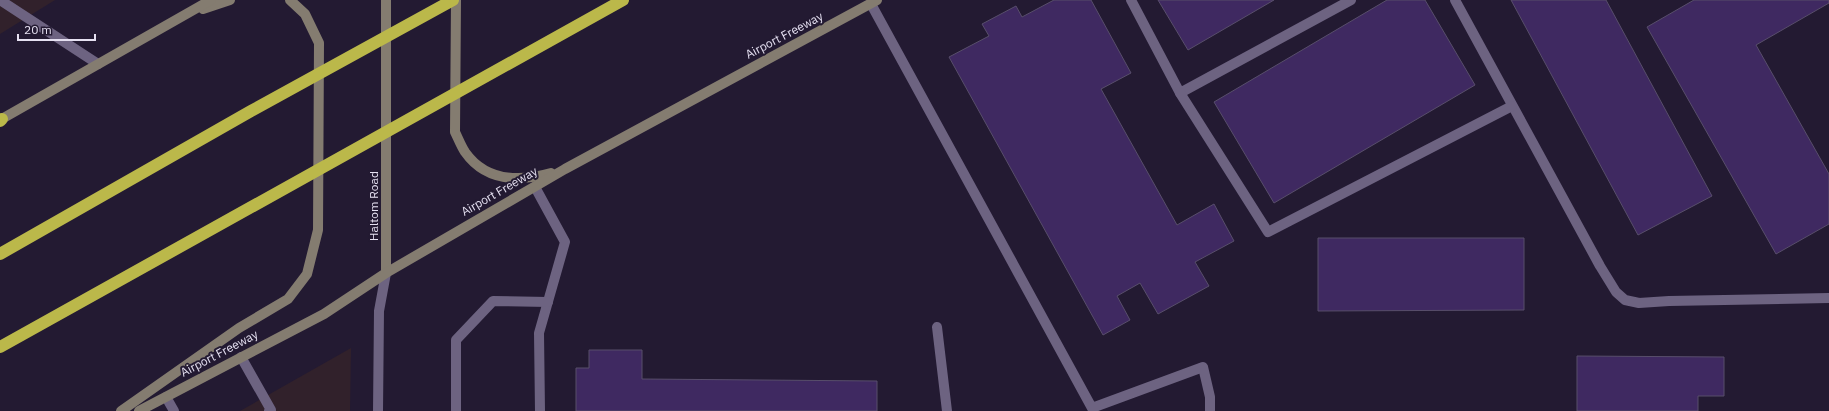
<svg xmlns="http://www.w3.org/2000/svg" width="1829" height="411" viewBox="0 0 1829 411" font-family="'IBM Plex Sans',sans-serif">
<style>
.commercial{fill:#31212b}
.building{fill:#3f2961;stroke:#584e6b}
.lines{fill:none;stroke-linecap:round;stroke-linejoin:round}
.service{stroke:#6d6381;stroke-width:10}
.tertiary{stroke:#6d6381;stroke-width:10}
.secondary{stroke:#847c70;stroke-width:10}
.motorway{stroke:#bbb84a;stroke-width:12}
.labels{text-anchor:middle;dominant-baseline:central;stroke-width:4;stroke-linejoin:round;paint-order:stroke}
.street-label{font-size:12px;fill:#e6e1f2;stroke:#231a32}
</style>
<rect width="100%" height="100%" fill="#231a32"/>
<!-- commercial -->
<g class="commercial">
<path d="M0,0H55L0,34Z"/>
<path d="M351,348L350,411H240Z"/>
</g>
<!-- building -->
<g class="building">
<path d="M1054,0H1091L1131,73L1101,89L1177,225L1214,204L1234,241L1195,262L1209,286L1158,314L1140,283L1117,296L1130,320L1103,335L949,57L989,36L982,24L1016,6L1022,17Z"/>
<path d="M1158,0H1274L1188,50Z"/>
<path d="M1387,0H1425L1475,85L1274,203L1214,102Z"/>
<path d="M1511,0H1606L1712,196L1638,235Z"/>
<path d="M1694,0H1829V3L1756,45L1829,174V224L1776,254L1647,27Z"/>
<path d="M1318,238H1524V310L1318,311Z"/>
<path d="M589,350H642V379L877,381V411H576V368H589Z"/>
<path d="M1577,356L1724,357V396H1698V411H1577Z"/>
</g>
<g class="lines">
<!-- service -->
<g class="service">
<path d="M0,0L98,64"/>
<path d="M1131,0L1180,93L1351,0"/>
<path d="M1455,0L1600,266L1616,292L1625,300L1639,303L1669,301L1829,298"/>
<path d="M871,4L1092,408L1203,367L1210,397V411"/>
<path d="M1180,93L1268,232L1512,106"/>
<path d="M535,187L565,242L539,333L540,411"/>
<path d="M937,327L947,411"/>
<path d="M241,357L271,410L269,411"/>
<path d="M166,397L174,411"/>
<path d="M456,411V340L493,301L548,302"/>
</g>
<!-- tertiary -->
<path class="tertiary" d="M378,411L379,311L386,273"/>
<!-- secondary -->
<g class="secondary">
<path d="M386,0V273"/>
<path d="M456,0L455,132C458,138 461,146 465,152C486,182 519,182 551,173"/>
<path d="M203,9L230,0"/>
<path d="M0,120L211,0"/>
<path d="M121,411L239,328L288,299L307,274L318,230L319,43L305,14L290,0"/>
<path d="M139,411L324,314L386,273L565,169L877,0"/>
</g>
<!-- motorway -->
<g class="motorway">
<path d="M0,121L2,119"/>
<path d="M0,254L251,111L453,0"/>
<path d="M0,347L623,0"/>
</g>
</g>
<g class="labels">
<!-- street labels -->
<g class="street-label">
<text transform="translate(784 35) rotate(-28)">Airport Freeway</text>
<text transform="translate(499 191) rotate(-30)">Airport Freeway</text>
<text transform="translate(373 206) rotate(-90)">Haltom Road</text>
<text transform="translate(219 353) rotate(-28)">Airport Freeway</text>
</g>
</g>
<!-- scale -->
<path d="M18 34v6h77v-6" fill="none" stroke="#e6e1f2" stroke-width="2"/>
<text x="24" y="34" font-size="12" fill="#e6e1f2" stroke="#231a32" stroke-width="3" paint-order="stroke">20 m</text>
</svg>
